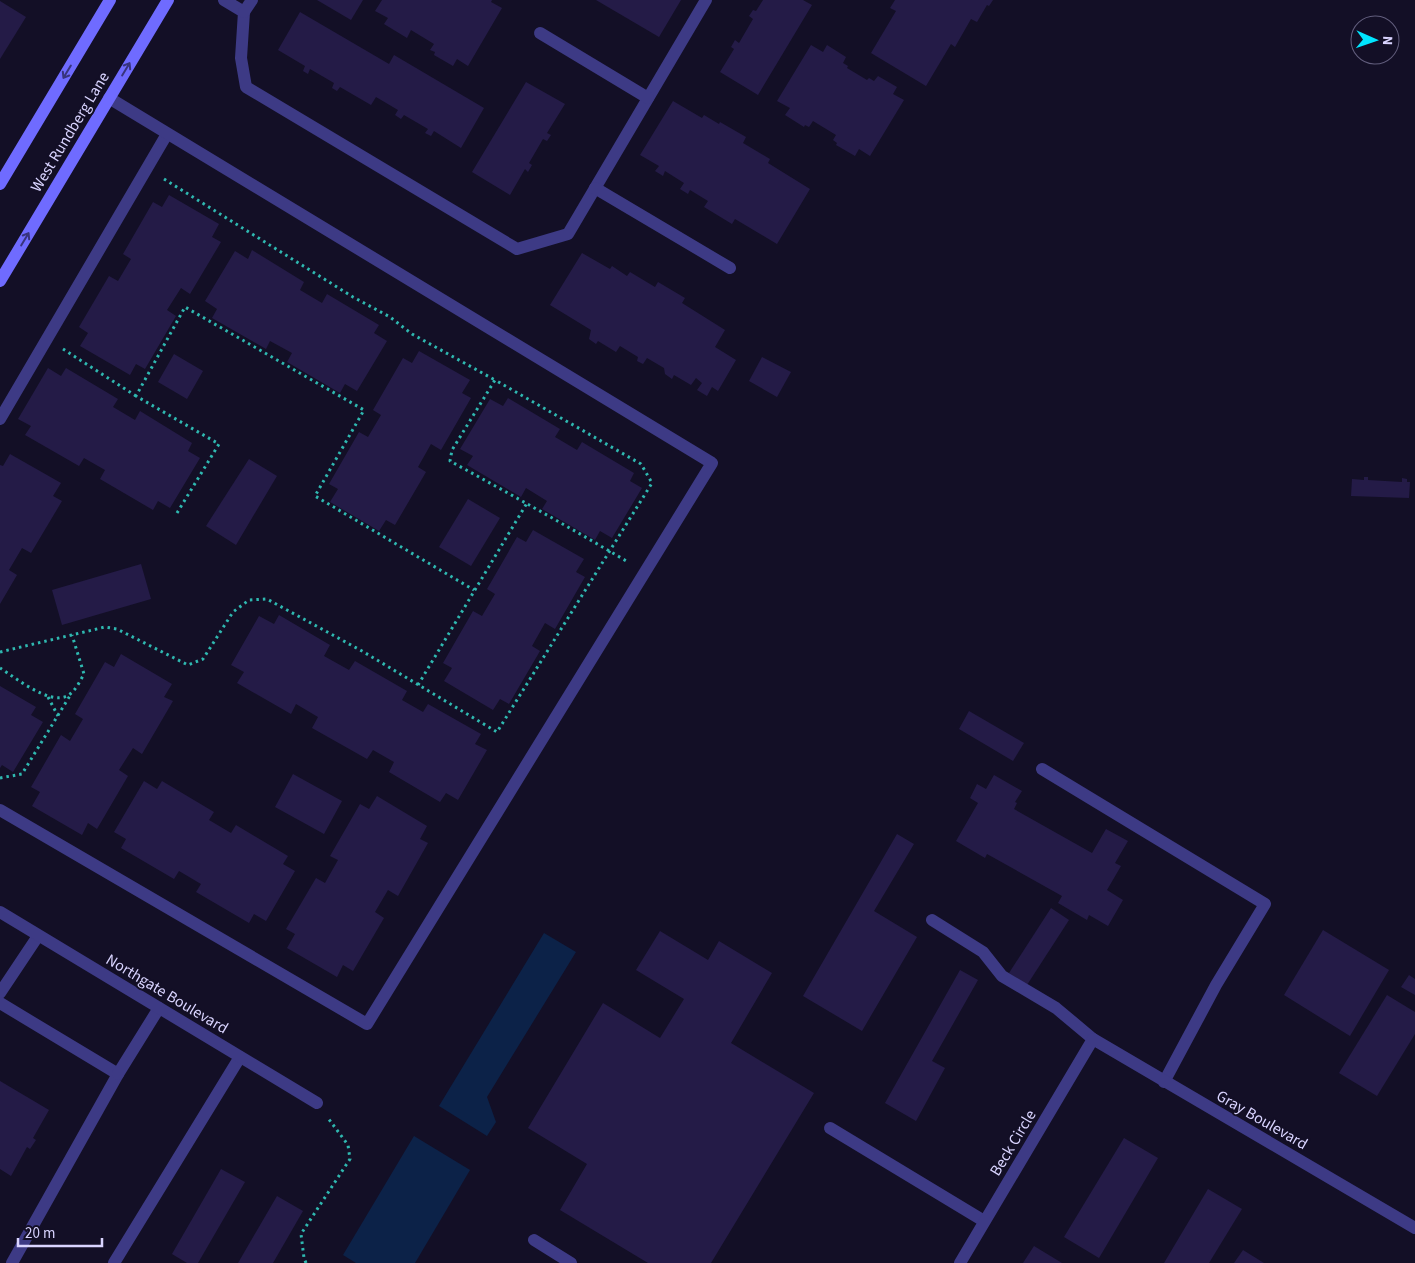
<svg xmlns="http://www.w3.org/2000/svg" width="1415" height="1263" viewBox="0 0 1415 1263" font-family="'Source Sans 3',sans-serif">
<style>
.water{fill:#0c2248}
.building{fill:#241b47}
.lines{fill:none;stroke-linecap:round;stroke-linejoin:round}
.path{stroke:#2fb8b0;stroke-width:3;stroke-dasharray:2.5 4;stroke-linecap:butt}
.lane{stroke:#3d3a85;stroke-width:12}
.street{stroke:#3d3a85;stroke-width:12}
.secondary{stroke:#6f6bff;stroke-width:12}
.oneway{stroke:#38347d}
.labels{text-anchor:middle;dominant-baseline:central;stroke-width:4;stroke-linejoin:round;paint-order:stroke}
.street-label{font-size:16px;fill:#d9d4ff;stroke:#130f26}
</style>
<rect width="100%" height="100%" fill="#130f26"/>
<!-- water -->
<g class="water">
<path d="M544,933L576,952L487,1097L496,1122L487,1136L439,1106Z"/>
<path d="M414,1136L470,1170L415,1263H356L343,1255Z"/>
</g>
<!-- building -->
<g class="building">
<path d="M317,0H363L351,20Z"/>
<path d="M382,0H492L491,2L502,8L468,66L457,59L453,66L434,55L435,52L430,50L434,44L411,30L407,38L384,24L388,18L375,11Z"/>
<path d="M596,0H681L659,37Z"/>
<path d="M763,0H803L812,5L758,95L720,72L734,49L731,47L735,40L739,43L753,19L749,16L753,10L756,11Z"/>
<path d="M895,0H993L989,6L987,5L977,22L971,19L955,47L951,44L926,86L871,53L896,11L890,8Z"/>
<path d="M0,1L26,17L0,59Z"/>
<path d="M300,12L389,64L394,55L484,108L461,148L434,131L431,136L425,133L428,129L404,115L401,119L395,115L398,110L376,97L371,105L340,87L337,91L332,88L334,83L310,69L308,74L303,71L305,66L278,50Z"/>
<path d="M811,45L823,52L827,45L846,57L843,63L848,66L847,68L867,80L869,78L874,81L878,76L897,87L893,94L904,100L870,156L859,149L855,156L836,145L837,143L833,140L836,135L813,121L809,127L805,125L804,127L785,115L790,108L777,101Z"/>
<path d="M526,82L565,104L547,133L551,135L547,141L543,139L529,163L532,165L528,172L525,169L510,195L472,172Z"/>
<path d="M673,101L702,118L704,115L719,124L720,122L746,137L743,143L770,159L768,163L810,189L777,244L735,219L732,224L704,207L708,201L690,190L688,194L680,189L684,183L665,171L663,176L655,171L659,166L640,155Z"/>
<path d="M169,195L219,224L212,237L221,242L190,294L181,288L167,310L176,316L145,369L136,364L130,375L80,346L88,333L79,327L109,276L118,281L131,259L123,254L153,202L162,207Z"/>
<path d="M252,250L304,282L300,290L322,303L327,294L379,325L374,333L387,341L357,391L345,384L340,393L287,362L292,353L270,341L266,349L212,318L217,309L205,301L235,251L248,259Z"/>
<path d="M582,253L610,269L612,266L627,276L630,272L655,287L658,282L685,298L682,303L725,330L715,347L736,360L718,391L712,387L707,396L697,390L702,383L696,378L691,385L674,375L672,379L665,374L664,368L647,358L643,364L637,361L638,357L620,346L616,352L598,341L596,344L589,339L591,330L550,305Z"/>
<path d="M419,351L470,380L462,393L471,398L441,450L431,444L418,467L426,472L395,525L386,520L379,531L330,502L338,489L329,484L359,432L368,437L381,415L373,410L403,358L412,363Z"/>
<path d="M174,354L203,371L187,399L158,382Z"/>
<path d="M762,357L791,372L777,397L749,381Z"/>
<path d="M48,368L61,376L66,368L118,399L113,407L135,420L140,411L192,443L188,451L200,458L170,508L158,501L153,510L100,479L105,470L84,458L79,466L25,435L31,426L18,419Z"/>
<path d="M508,398L560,429L555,437L577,450L582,442L634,473L630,481L642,488L612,538L600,531L595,540L542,509L547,501L526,488L521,497L467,465L473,456L460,449L490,399L503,406Z"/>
<path d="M10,454L61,483L53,496L62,501L31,553L22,548L9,570L17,575L0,604V465L3,466Z"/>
<path d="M249,459L277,476L236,545L206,526Z"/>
<path d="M1364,477H1368V480L1402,482V478L1407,479V482H1410L1409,498L1351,496L1352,479L1364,480Z"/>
<path d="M468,499L500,518L471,566L439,547Z"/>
<path d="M533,530L584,559L576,572L585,577L555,629L545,623L532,646L540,651L509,704L500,699L493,710L444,681L452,668L443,663L473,611L482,616L495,594L487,589L517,537L526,542Z"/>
<path d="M141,564L151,599L62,625L52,590Z"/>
<path d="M279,615L330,645L324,656L349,670L355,661L407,691L402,700L423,712L428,704L481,734L475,744L487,750L458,800L446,793L440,802L389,772L394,762L373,750L367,759L312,728L318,717L296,704L291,714L237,683L244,672L231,665L259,616L274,624Z"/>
<path d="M121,654L172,684L164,697L173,701L142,754L133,748L119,770L128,776L97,829L88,823L82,835L32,806L40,792L31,787L61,735L70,741L83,719L75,714L105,662L114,667Z"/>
<path d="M0,686L36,707L31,715L43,722L13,772L2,765L0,768Z"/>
<path d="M969,711L1024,743L1013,761L959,729Z"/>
<path d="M293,774L342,801L324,834L275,807Z"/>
<path d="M994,775L1022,791L1015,802L1017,803L1014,809L1092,853L1106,829L1128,841L1115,863L1121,866L1107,890L1123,900L1108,926L1089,915L1087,920L1058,903L1062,896L987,854L985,858L956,841L978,803L970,798L977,784L986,789Z"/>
<path d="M144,781L157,789L162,781L214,812L209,820L231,833L236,825L288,856L283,864L295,871L266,921L254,914L249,923L196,892L201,884L179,871L174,879L121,848L126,839L114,832Z"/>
<path d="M377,796L427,826L420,839L428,843L398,896L388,890L375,912L384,918L353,971L343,965L337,977L287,948L295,934L286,929L316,878L325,883L338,860L330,856L360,804L369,809Z"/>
<path d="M897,834L914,844L874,911L917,937L862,1031L803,996Z"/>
<path d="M1051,908L1069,920L1027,985L1009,973Z"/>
<path d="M1323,930L1389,970L1350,1036L1284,995Z"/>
<path d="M660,931L708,960L719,941L772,973L731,1043L814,1093L711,1263H648L560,1210L587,1164L528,1128L603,1003L660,1038L684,999L636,970Z"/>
<path d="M960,970L978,980L932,1061L945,1068L916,1121L885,1103Z"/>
<path d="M1409,975L1415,979V995L1401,987Z"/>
<path d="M1387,995L1415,1012V1034L1377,1096L1339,1073Z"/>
<path d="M0,1081L49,1110L33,1138L36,1140L30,1149L27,1147L11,1176L0,1169Z"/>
<path d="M1124,1138L1158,1158L1099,1258L1064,1237Z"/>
<path d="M221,1169L245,1182L198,1263H187L172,1254Z"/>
<path d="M1208,1189L1242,1209L1209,1263H1164Z"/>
<path d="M277,1196L303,1211L273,1263H238Z"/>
<path d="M1034,1246L1062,1263H1023Z"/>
<path d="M1243,1250L1264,1263H1234Z"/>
</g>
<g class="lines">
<!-- path -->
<g class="path">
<path d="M164,179L353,297L390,317L412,334L495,380"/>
<path d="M63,349L136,396"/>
<path d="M177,513L219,444L136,396L185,307L364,410L315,496L474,590"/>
<path d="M0,652L105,627L117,629L188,665L203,659L233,612L249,600L267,599L362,651L497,732L652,483L641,464L495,380L452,450L450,461C510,494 569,527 628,562"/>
<path d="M0,668C16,678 49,705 67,696C75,692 80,681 84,674L72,635"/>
<path d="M418,685L527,503"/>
<path d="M48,697L58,716"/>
<path d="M0,778L22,774L71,694"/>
<path d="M306,1263L304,1258L301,1234L350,1159L348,1145L328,1118"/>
</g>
<!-- lane -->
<g class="lane">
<path d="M224,0L244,12L241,58L246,87L517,249L568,234L706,0"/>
<path d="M244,12L252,0"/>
<path d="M540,33L648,98"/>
<path d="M595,188L730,268"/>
<path d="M0,419L167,134"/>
<path d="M1042,769L1265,904L1216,985L1164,1082"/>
<path d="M0,810L367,1024L712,463L109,98"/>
<path d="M932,920L983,952L1002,976L1056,1008L1093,1039"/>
<path d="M0,993L38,936"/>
<path d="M0,1003L118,1074L12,1263"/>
<path d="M118,1074L159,1008"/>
<path d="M830,1128L984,1221"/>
<path d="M534,1240L571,1263"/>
<path d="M114,1263L240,1057"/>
</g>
<!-- street -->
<g class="street">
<path d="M0,912L317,1103"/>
<path d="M960,1263L1093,1039L1415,1228"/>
</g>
<!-- secondary -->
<g class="secondary">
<path d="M0,184L110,0"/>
<path d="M0,281L168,0"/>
</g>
</g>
<!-- one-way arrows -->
<defs><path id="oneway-shaft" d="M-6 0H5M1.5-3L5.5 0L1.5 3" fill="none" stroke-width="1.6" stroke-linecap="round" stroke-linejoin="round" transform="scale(1.25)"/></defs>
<g class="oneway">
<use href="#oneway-shaft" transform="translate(126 69) rotate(-59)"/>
<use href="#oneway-shaft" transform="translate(67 72) rotate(121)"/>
<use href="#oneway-shaft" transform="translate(25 239) rotate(-59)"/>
</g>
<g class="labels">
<!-- street labels -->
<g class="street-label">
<text transform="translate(70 132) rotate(-59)">West Rundberg Lane</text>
<text transform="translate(167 994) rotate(31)">Northgate Boulevard</text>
<text transform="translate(1262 1120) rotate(30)">Gray Boulevard</text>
<text transform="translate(1013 1143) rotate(-59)">Beck Circle</text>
</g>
</g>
<!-- north arrow -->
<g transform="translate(1375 40) rotate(92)"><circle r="24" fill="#130f26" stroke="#625e7d"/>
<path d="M0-4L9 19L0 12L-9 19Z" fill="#00e5ff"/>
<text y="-8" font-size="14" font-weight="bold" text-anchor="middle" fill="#d9d4ff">N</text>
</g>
<!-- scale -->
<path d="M18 1238v8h84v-8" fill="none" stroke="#d9d4ff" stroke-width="2.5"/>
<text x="25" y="1238" font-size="15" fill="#d9d4ff" stroke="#130f26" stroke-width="4" paint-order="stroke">20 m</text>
</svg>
